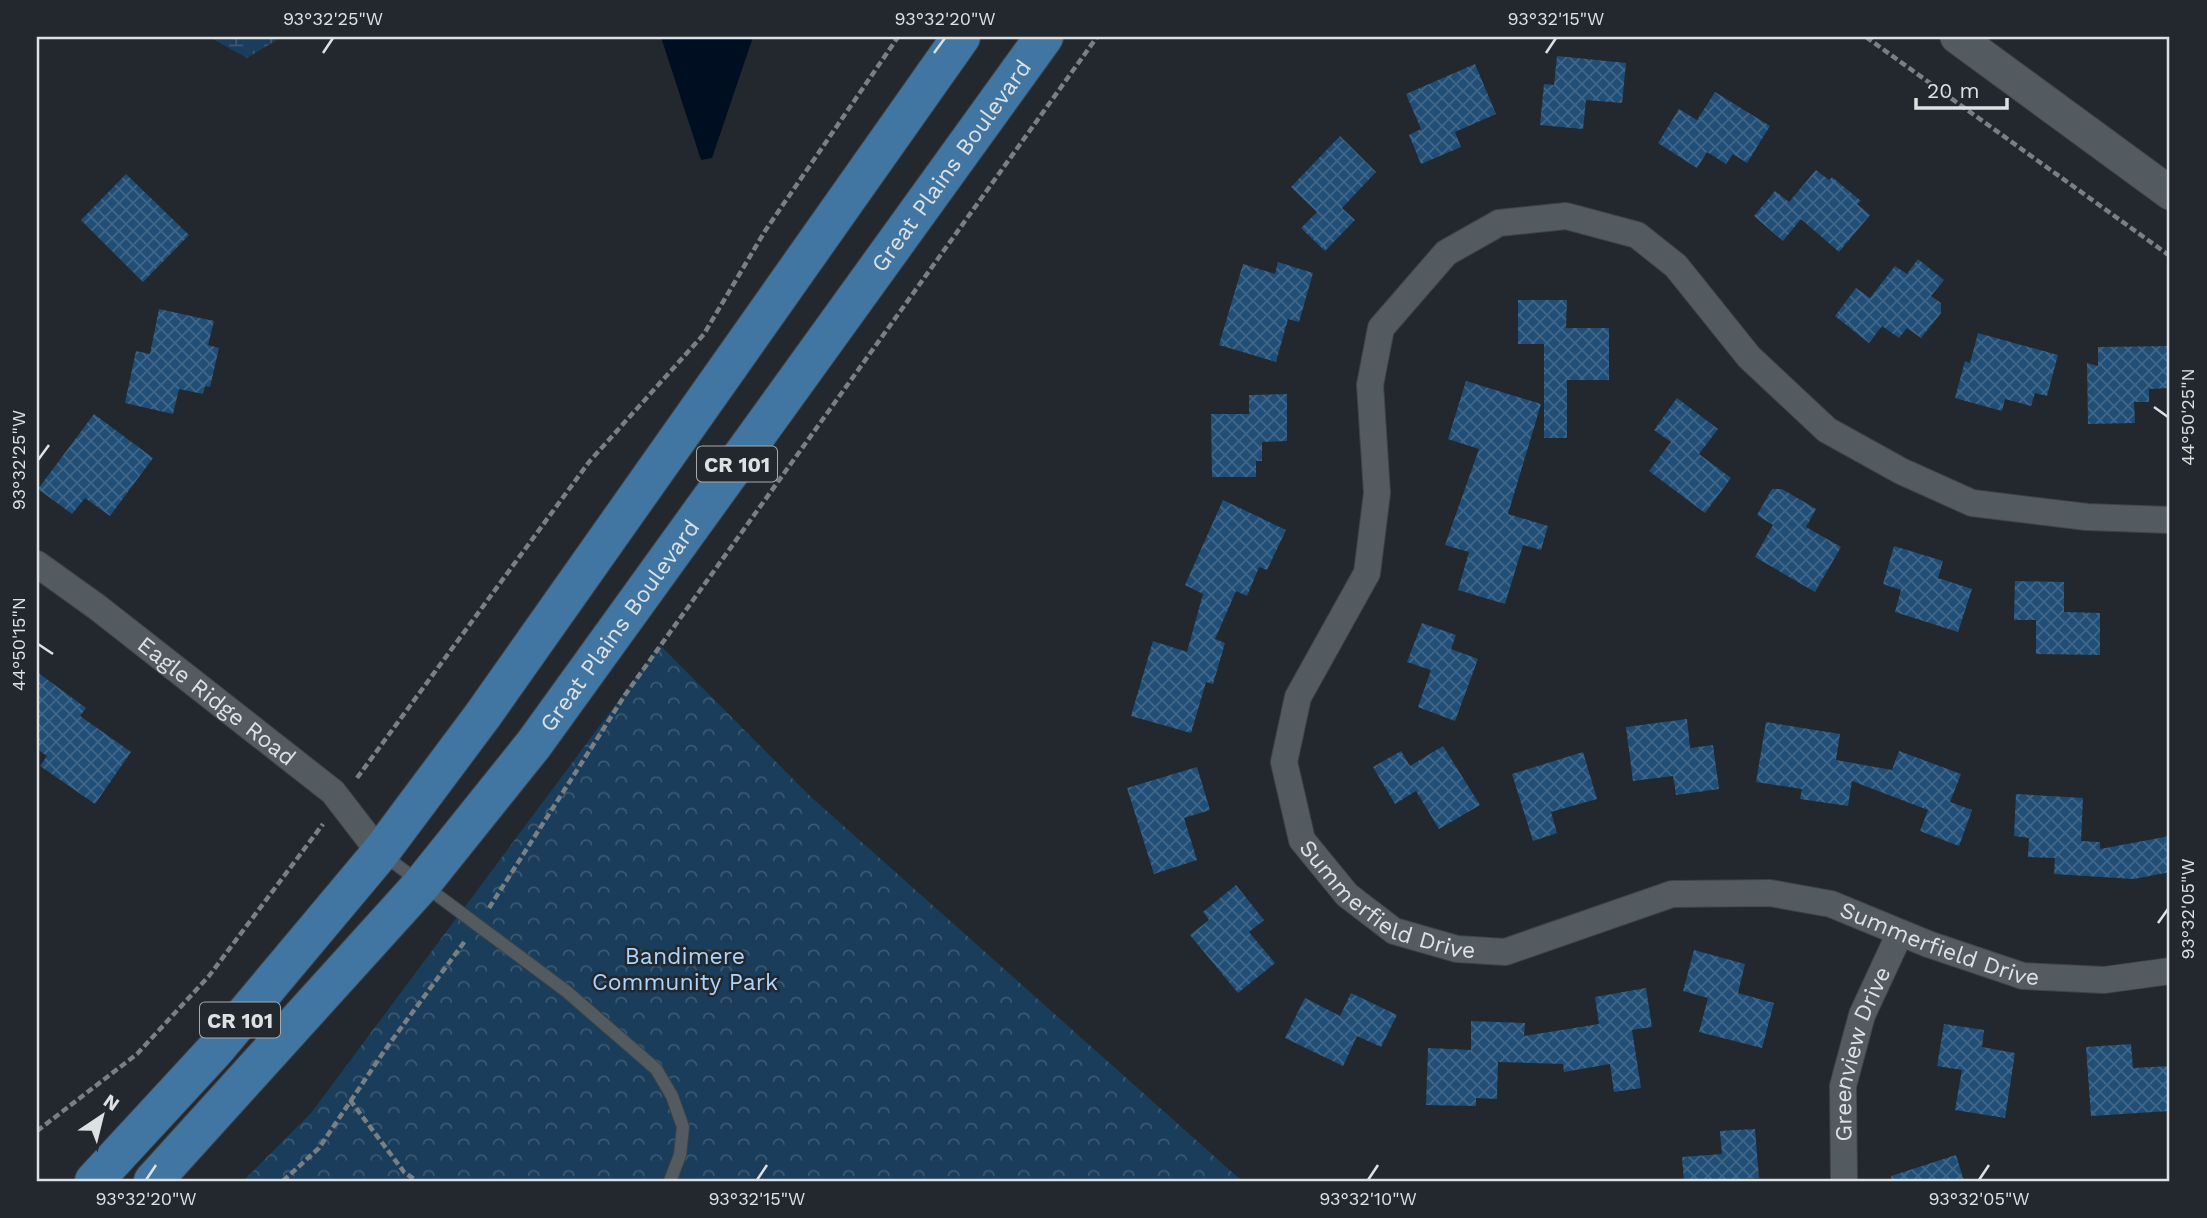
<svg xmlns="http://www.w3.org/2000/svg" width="2207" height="1218" viewBox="0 0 2207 1218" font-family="'Work Sans',sans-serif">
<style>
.wetland{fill:url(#wetland-marsh)}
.park{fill:url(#park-crowns)}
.water{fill:#000e22}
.building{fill:url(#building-cross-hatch)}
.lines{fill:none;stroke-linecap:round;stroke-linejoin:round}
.service-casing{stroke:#3e4347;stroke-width:14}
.minor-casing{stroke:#3e4347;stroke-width:28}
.tertiary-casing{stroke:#3e4347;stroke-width:35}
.primary-casing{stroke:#3e4347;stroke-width:40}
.path{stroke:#7a7f83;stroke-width:4.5;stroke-dasharray:7 3.5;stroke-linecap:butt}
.service{stroke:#535a60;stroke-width:12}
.minor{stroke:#535a60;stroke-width:26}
.tertiary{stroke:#535a60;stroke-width:33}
.primary{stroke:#4076a1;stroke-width:38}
.ticks{fill:none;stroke:#dde1e4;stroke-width:2.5}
.labels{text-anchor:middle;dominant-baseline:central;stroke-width:5;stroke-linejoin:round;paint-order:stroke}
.shield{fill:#22282d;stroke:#a5aaad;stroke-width:2}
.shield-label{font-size:21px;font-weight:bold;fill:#dde1e4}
.street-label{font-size:23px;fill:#dde1e4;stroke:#22282d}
.park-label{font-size:23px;fill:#add5fb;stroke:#22282d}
.neatline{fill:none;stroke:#dde1e4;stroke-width:2.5}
.ticks-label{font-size:18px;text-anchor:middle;fill:#dde1e4}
</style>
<defs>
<pattern id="wetland-marsh" width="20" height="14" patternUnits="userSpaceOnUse" patternTransform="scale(1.75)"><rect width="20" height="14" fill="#1a3d5b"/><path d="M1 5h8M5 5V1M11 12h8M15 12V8" fill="none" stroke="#3b5972"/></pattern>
<pattern id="park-crowns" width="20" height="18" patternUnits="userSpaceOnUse" patternTransform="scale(1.75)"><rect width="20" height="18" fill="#1a3d5b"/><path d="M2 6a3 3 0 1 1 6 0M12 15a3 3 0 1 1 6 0" fill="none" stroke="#3b5972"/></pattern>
<pattern id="building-cross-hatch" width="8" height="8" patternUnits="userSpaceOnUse" patternTransform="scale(1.75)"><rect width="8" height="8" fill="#204e76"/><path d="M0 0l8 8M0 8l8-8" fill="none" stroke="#406789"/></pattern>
</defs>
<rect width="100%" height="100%" fill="#22282d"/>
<!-- wetland -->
<path class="wetland" d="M209,37H282L247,58Z"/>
<!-- park -->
<path class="park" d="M660,645L810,796L1242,1181H243L311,1113Z"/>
<!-- water -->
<path class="water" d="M661,37H753L712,158L701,160Z"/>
<!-- building -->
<g class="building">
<path d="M1557,56L1626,63L1622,103L1586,100L1583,129L1540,125L1544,84L1554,85Z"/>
<path d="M1475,64L1496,114L1455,132L1461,147L1421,164L1409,135L1421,129L1406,94Z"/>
<path d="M1715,92L1770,126L1747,163L1733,154L1726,164L1707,152L1697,168L1658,143L1679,109L1697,120Z"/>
<path d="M1340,136L1376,172L1342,208L1355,220L1325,251L1301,228L1317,212L1291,187Z"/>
<path d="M1816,170L1829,180L1832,177L1861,201L1857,204L1870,215L1839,252L1801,219L1783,241L1754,216L1775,191L1789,202Z"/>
<path d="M126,174L189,235L143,282L81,220Z"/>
<path d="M1918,259L1944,280L1931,296L1941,303V313L1921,338L1907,328L1899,338L1882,326L1869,343L1835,316L1856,288L1870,298L1895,266L1907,274Z"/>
<path d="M1278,262L1313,273L1299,322L1288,319L1276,362L1219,345L1243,264L1275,274Z"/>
<path d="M1518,300H1567L1566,328H1609V380H1567V438H1544V344H1518Z"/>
<path d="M159,309L214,321L208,345L219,348L210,387L205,386L203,394L179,389L173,414L125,403L136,351L150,354Z"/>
<path d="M1978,333L2058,355L2047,396L2035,393L2031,406L2005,399L2002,411L1955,398L1965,361L1970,363Z"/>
<path d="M2169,346L2170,388L2149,389V402H2134L2135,423L2088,424L2087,363L2098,366V347Z"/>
<path d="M1466,381L1541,404L1508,514L1548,526L1541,550L1523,545L1505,604L1458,590L1469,552L1445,545L1479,449L1448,439Z"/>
<path d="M1287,394V441L1262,442V461H1256V477H1212L1211,414H1249V395Z"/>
<path d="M1677,398L1718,429L1699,454L1731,478L1705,513L1649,471L1671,442L1654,430Z"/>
<path d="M94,414L153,458L110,516L85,498L72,514L38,489Z"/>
<path d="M1772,489H1782L1816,509L1806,527L1841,547L1815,592L1755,557L1773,525L1757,515Z"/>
<path d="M1223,500L1286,530L1267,570L1259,567L1247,596L1236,591L1215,639L1225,643L1213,684L1206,682L1191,733L1131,716L1153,641L1187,652L1203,594L1185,585Z"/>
<path d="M1894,546L1943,561L1938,578L1972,589L1958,632L1895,612L1901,590L1883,584Z"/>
<path d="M2015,581L2064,582V612L2100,613V655L2036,654V620H2014Z"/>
<path d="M1422,623L1456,635L1451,649L1478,659L1455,721L1418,707L1431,670L1407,662Z"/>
<path d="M37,672L86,708L80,716L131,752L95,804L40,766L47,756L37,749Z"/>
<path d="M1687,719L1690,748L1713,745L1719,789L1676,795L1673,776L1633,781L1626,727Z"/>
<path d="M1766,722L1840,734L1836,760L1892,770L1899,751L1961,774L1950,802L1972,810L1959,846L1920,831L1928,810L1852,781L1848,806L1800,799L1802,789L1756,782Z"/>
<path d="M1443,746L1480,805L1439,829L1416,791L1395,804L1373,767L1401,751L1410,766Z"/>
<path d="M1583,752L1597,799L1551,812L1557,833L1533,841L1512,774Z"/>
<path d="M1197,767L1210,810L1184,818L1197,860L1154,874L1127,788Z"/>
<path d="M2016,794L2083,798L2081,841L2100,842V849L2170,836V872L2134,879L2054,874L2055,858L2028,857L2029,838L2014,836Z"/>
<path d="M1236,885L1264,920L1249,932L1275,963L1238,993L1190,935L1209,920L1203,912Z"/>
<path d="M1694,950L1745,964L1738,993L1774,1003L1762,1048L1699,1032L1708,998L1683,991Z"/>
<path d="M1646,988L1652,1027L1632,1030L1641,1088L1614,1092L1610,1064L1564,1072L1563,1064L1498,1062L1497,1099L1476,1098V1106L1426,1105L1428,1048L1471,1050V1021L1525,1023L1524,1036L1599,1024L1595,997Z"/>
<path d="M1351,993L1397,1015L1381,1047L1357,1036L1343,1066L1285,1038L1305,998L1340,1016Z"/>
<path d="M1944,1024L1984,1030L1982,1047L2015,1053L2005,1118L1955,1110L1962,1070L1937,1066Z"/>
<path d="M2131,1044L2133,1068L2170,1066V1111L2091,1116L2086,1047Z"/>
<path d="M1755,1129L1759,1178L1684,1181L1682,1157L1722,1154L1720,1131Z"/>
<path d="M1956,1155L1964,1181H1892L1891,1176Z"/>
</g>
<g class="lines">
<!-- service casing -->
<g class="service-casing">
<path id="service" d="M382,854L566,991L656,1069L672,1096L683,1127L680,1155L670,1181"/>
</g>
<!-- minor casing -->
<g class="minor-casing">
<g id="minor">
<path id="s1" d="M2170,520L2087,517L1972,503L1901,471L1827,430L1749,357L1676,266L1637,235L1566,216L1499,223L1446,253L1381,328L1370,385L1377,493L1367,573L1298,697L1284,762L1302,840L1347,895L1394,931L1457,949L1505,952L1672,894L1770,893L1831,904L1928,944L2023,976L2104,980L2170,971"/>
<path id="s2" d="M37,564L97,607L333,792L380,853"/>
<path id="s3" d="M1844,1181L1843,1086L1862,1015L1900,933"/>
</g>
</g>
<!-- tertiary casing -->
<g class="tertiary-casing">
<path id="tertiary" d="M1957,37L2170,193"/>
</g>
<!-- primary casing -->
<g class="primary-casing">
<g id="primary">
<path d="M94,1181L215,1050L380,853L483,715L961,37"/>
<path id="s4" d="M153,1181L421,885L534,744L1044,37"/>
</g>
</g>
<!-- path -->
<g class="path">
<path d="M1866,37L2170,256"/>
<path d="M357,778L589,462L704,334L765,231L898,37"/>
<path d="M489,908L625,695L1097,37"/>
<path d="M350,1100L404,1172L417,1181"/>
<path d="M37,1131L137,1054L209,976L323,824"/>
<path d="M283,1181L319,1148L387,1047L465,941"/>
</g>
<!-- service -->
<use href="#service" class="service"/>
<!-- minor -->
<use href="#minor" class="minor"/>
<!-- tertiary -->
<use href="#tertiary" class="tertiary"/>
<!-- primary -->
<use href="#primary" class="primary"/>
</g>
<!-- ticks -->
<path class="ticks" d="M323,53L333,38M934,53L945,38M1546,53L1556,38M2154,407L2168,417M38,460L49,445M38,644L53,654M2158,923L2168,909M146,1180L156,1165M757,1180L767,1165M1368,1180L1378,1165M1979,1180L1989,1165"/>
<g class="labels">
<!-- shield labels -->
<g class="shield">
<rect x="697" y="446.5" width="80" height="35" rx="5"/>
<rect x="200" y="1002.5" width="80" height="35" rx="5"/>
</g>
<g class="shield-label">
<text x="737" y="464">CR 101</text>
<text x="240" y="1020">CR 101</text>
</g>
<!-- street labels -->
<g class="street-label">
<text stroke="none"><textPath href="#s4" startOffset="1293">Great Plains Boulevard</textPath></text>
<text stroke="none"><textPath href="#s4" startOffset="726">Great Plains Boulevard</textPath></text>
<text stroke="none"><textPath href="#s2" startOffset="226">Eagle Ridge Road</textPath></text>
<text stroke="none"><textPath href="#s1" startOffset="1580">Summerfield Drive</textPath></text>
<text stroke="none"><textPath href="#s1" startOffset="2168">Summerfield Drive</textPath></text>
<text stroke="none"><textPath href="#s3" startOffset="130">Greenview Drive</textPath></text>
</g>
<!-- park labels -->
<g class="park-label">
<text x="685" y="956">Bandimere<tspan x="685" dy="26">Community Park</tspan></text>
</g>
</g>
<!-- border -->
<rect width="2207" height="1218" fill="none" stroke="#22282d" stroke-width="77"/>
<!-- north arrow -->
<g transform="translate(102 1116) rotate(35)" stroke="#22282d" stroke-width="5" paint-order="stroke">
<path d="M0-5L12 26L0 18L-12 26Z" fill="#dde1e4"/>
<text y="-10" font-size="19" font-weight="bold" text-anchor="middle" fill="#dde1e4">N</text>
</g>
<!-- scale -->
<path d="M1916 98v10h91v-10" fill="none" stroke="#dde1e4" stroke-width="3.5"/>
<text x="1927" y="98" font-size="21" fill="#dde1e4" stroke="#22282d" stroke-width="5" paint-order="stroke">20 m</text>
<rect x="38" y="38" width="2130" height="1142" class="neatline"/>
<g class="ticks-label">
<text x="333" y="25">93°32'25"W</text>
<text x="945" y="25">93°32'20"W</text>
<text x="1556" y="25">93°32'15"W</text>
<text transform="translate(2188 417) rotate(-90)" y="6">44°50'25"N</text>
<text transform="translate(19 460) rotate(-90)" y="6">93°32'25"W</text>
<text transform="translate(19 644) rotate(-90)" y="6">44°50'15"N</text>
<text transform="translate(2188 909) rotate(-90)" y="6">93°32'05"W</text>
<text x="146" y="1205">93°32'20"W</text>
<text x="757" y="1205">93°32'15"W</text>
<text x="1368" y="1205">93°32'10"W</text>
<text x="1979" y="1205">93°32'05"W</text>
</g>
</svg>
